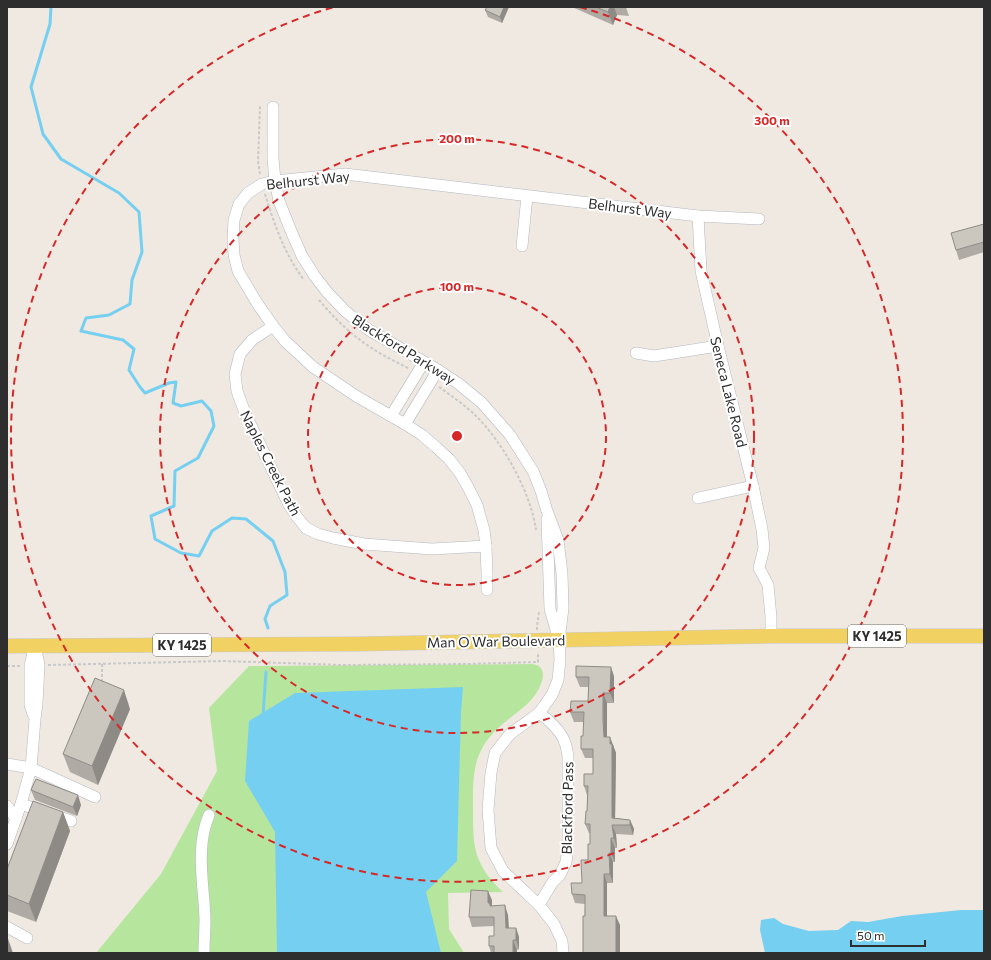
<svg xmlns="http://www.w3.org/2000/svg" width="991" height="960" viewBox="0 0 991 960" font-family="Commissioner,sans-serif">
<style>
.green{fill:#b6e59e}
.water{fill:#75cff0}
.lines{fill:none;stroke-linecap:round;stroke-linejoin:round}
.stream{stroke:#75cff0;stroke-width:3}
.minor-casing{stroke:#b4b7c1;stroke-width:12}
.major-casing{stroke:#c9c9c9;stroke-width:15}
.path{stroke:#c9c9c9;stroke-width:2;stroke-dasharray:3 2;stroke-linecap:butt}
.minor{stroke:#fff;stroke-width:11}
.major{stroke:#f2d163;stroke-width:14}
.wall{fill:#afaba4}
.shaded-wall{fill:#8e8b86}
.building{fill:#cbc7bf;stroke:#8e8b86}
.ring{fill:none;stroke:#d62828;stroke-width:2;stroke-dasharray:7 5}
.labels{text-anchor:middle;dominant-baseline:central;stroke-width:4;stroke-linejoin:round;paint-order:stroke}
.shield{fill:#fff;stroke:#6d6d6d;stroke-width:1}
.shield-label{font-size:13px;font-weight:bold;fill:#2e2e2e}
.street-label{font-size:14px;fill:#2e2e2e;stroke:#fff}
.centre{fill:#d62828;stroke:#fff;stroke-width:2}
.ring-label{font-size:12px;text-anchor:middle;font-weight:bold;fill:#d62828;stroke:#fff;stroke-width:4;stroke-linejoin:round;paint-order:stroke}
</style>
<rect width="100%" height="100%" fill="#efe9e1"/>
<!-- green -->
<path class="green" d="M532,664C550,666 542,685 535,695C523,712 502,720 489,738C471,760 473,786 473,813C473,827 473,842 477,855C482,870 492,882 503,892L448,893L449,929L464,953H96L161,874L217,771L209,708L249,666Z"/>
<!-- water -->
<g class="water">
<path d="M463,687L461,712L457,861L426,892L441,953H277L275,832L245,781L249,721L295,693Z"/>
<path d="M961,910H984V953H765L760,930L761,920L774,918L783,924L809,931L838,930L851,921L868,922L902,916Z"/>
</g>
<g class="lines">
<!-- stream -->
<g class="stream">
<path d="M51,7L50,24L31,87L43,134L61,159L119,193L139,212L142,252L132,280L130,304L109,315L86,318L81,331L123,340L134,349L129,370L140,387L145,393L169,383L176,382L173,403L181,406L202,401L211,411L214,426L198,458L175,471L174,506L151,516L155,539L181,553L199,556L212,531L232,518L246,519L273,541L285,572L287,595L270,606L265,619L268,628"/>
<path d="M263,716L266,672"/>
</g>
<!-- minor casing -->
<g class="minor-casing">
<g id="minor">
<path d="M273,107V158L275,181L279,201L291,231L302,256L314,275L327,292L345,311L369,330L438,370L459,384L482,403L510,435L533,471L541,491L547,511L558,540L562,574L563,608L559,640"/>
<path d="M698,216L701,271L718,346L753,486L762,529L764,548L759,568L768,585L771,617V636"/>
<path d="M522,246L527,196"/>
<path d="M273,326L252,340L240,354L235,374L237,391L245,413L288,503L297,517L306,528L318,534L333,538L364,544L432,549L486,546"/>
<path d="M636,353L654,356L718,346"/>
<path d="M391,416L424,362"/>
<path d="M405,424L438,370"/>
<path d="M698,498L753,486"/>
<path d="M547,519L550,609L559,640L560,660L558,680L552,695L539,713L510,734L495,753L491,773L488,810L491,848L503,871L539,905L554,924L562,941L563,953"/>
<path d="M487,590V574L486,546L484,530L477,505L469,489L460,473L449,459L436,447L422,435L405,424L356,396L313,367L285,341L273,326L257,303L238,271L234,255L233,239L234,220L239,204L248,193L262,184L275,181L345,174L698,216L759,219"/>
<path d="M33,714L30,705V666L34,649"/>
<path d="M7,764L31,768L95,797"/>
<path d="M21,804L71,821"/>
<path d="M7,806L16,819"/>
<path d="M7,844L21,804L31,768L35,719L37,704L39,665L35,645"/>
<path d="M539,905L552,883L560,875L566,862L568,848V756C567,752 567,747 565,743C562,732 548,719 539,713"/>
<path d="M7,927L27,938"/>
<path d="M204,953C204,942 205,930 205,919C204,885 195,848 209,815"/>
</g>
</g>
<!-- major casing -->
<g class="major-casing">
<path id="major" d="M7,646L357,644L771,636H984"/>
</g>
<!-- path -->
<g class="path">
<path d="M260,174L258,161L260,106"/>
<path d="M265,194C274,224 285,255 304,280"/>
<path d="M319,300C330,313 345,329 359,339C374,351 392,360 408,368"/>
<path d="M439,387C450,395 466,406 475,415C503,442 531,493 536,530"/>
<path d="M537,630V626L539,612"/>
<path d="M48,665L224,661L344,665L467,664L538,662V652"/>
<path d="M7,666H20"/>
<path d="M102,682V664"/>
</g>
<!-- minor -->
<use href="#minor" class="minor"/>
<!-- major -->
<use href="#major" class="major"/>
</g>
<!-- wall -->
<g class="wall">
<path d="M487,7H509L502,23L488,17L485,10Z"/>
<path d="M572,7H626L629,16L617,15L613,25Z"/>
<path d="M984,224V252L959,260L956,250Z"/>
<path d="M614,676V703H607V737L614,746V748L616,753L615,818L630,820L634,829L633,835L616,834L617,848H615V862H613V883H607V916L620,925V953H583L585,904L575,903L572,894L582,883L588,860L590,844V833H589L585,824L587,811V795L584,786L593,774V758H585L581,749L583,736L584,722H574L570,712L588,701V687H580L576,677Z"/>
<path d="M130,709L98,785L70,772L63,754Z"/>
<path d="M31,790L81,805L77,816L35,800Z"/>
<path d="M63,812L70,831L36,922L7,911V869Z"/>
<path d="M492,900V906L508,915L509,928H516L519,937V949L517,950V953H491L489,946L494,936V926L472,927L469,917Z"/>
</g>
<!-- shaded-wall -->
<g class="shaded-wall">
<path d="M504,7H509L502,23L500,17Z"/>
<path d="M610,7H614L617,15L613,25L608,12Z"/>
<path d="M611,667L614,676V703L610,693Z"/>
<path d="M124,690L130,709L98,785L92,766Z"/>
<path d="M603,693L607,703V746L604,737Z"/>
<path d="M610,737L616,753L615,825L612,818Z"/>
<path d="M78,795L81,805L77,816L73,807Z"/>
<path d="M63,812L70,831L36,922L29,904Z"/>
<path d="M630,820L634,829L633,835L630,825Z"/>
<path d="M612,825L616,834L617,848L614,838Z"/>
<path d="M611,838L615,848V862L611,853Z"/>
<path d="M609,853L613,862V883L610,874Z"/>
<path d="M604,874L607,883V925L604,916Z"/>
<path d="M488,891L492,900V907L494,912L488,903Z"/>
<path d="M505,905L508,915L509,937L506,928Z"/>
<path d="M616,916L620,925V953H616Z"/>
<path d="M516,928L519,937V949L516,940Z"/>
<path d="M7,936L13,953H7Z"/>
<path d="M513,940L517,950V953H513Z"/>
</g>
<!-- building -->
<g class="building">
<path d="M487,7H504L500,17L485,10Z"/>
<path d="M596,7H610L608,12Z"/>
<path d="M984,224V242L956,250L951,233Z"/>
<path d="M576,666L611,667L610,693H603V720L604,737H610V744H612V818L630,820V825H612L614,838H611V853H609L610,874H604V916H616V953H583V916H585V895L572,894L571,883H582L581,860H588V844H590V824H585L586,811H587L588,786H584V774H593V749H581V736H583L584,712H570L571,701H588L589,677H576Z"/>
<path d="M95,678L124,690L92,766L63,754Z"/>
<path d="M36,779L78,795L73,807L31,790Z"/>
<path d="M33,801L63,812L29,904L7,895V869Z"/>
<path d="M471,890L488,891V903H490V906L505,905L506,928H516V940H513V953H494V946H489V936H494V917H469Z"/>
</g>
<!-- distance rings -->
<g class="ring">
<circle cx="457" cy="436" r="149"/>
<circle cx="457" cy="436" r="297"/>
<path d="M580 7A446 446 0 1 1 334 7"/>
</g>
<g class="labels">
<!-- shield labels -->
<g class="shield">
<rect x="848" y="625" width="58" height="22" rx="3"/>
<rect x="153" y="634" width="58" height="22" rx="3"/>
</g>
<g class="shield-label">
<text x="877" y="636">KY 1425</text>
<text x="182" y="645">KY 1425</text>
</g>
<!-- street labels -->
<g class="street-label">
<text transform="translate(308 180) rotate(-6)">Belhurst Way</text>
<text transform="translate(630 208) rotate(7)">Belhurst Way</text>
<text transform="translate(404 349) rotate(32)">Blackford Parkway</text>
<text transform="translate(729 392) rotate(76)">Seneca Lake Road</text>
<text transform="translate(271 463) rotate(63)">Naples Creek Path</text>
<text transform="translate(496 641) rotate(-1)">Man O War Boulevard</text>
<text transform="translate(567 808) rotate(-89)">Blackford Pass</text>
</g>
</g>
<circle cx="457" cy="436" r="6" class="centre"/>
<g class="ring-label">
<text x="772" y="125">300 m</text>
<text x="457" y="143">200 m</text>
<text x="457" y="291">100 m</text>
</g>
<!-- border -->
<rect width="991" height="960" fill="none" stroke="#2e2e2e" stroke-width="16"/>
<!-- scale -->
<path d="M851 940v6h74v-6" fill="none" stroke="#2e2e2e" stroke-width="2"/>
<text x="857" y="940" font-size="12" fill="#2e2e2e" stroke="#ffffff" stroke-width="3" paint-order="stroke">50 m</text>
</svg>
